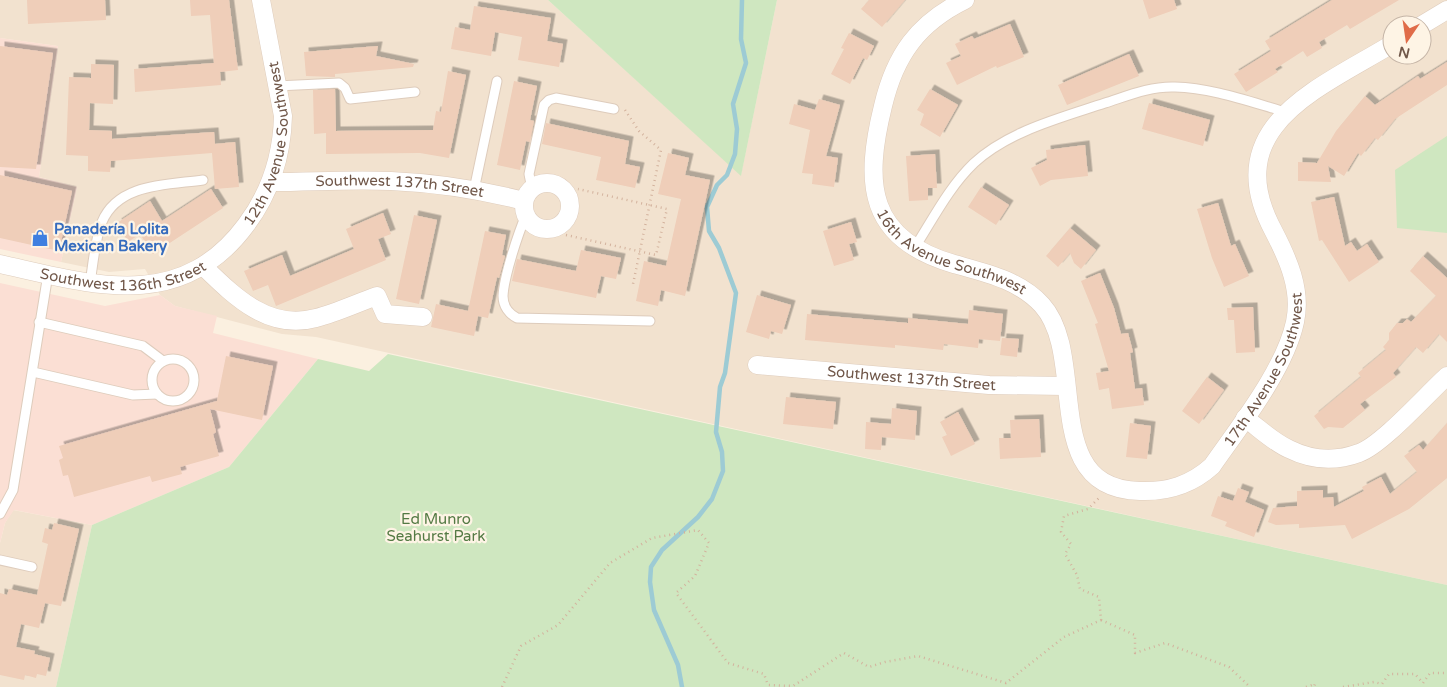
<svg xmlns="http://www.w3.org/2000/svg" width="1447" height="687" viewBox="0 0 1447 687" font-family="'Varela Round',sans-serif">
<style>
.residential{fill:#f2e2cf;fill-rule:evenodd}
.commercial{fill:#fbdfd4}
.green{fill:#cfe7c0}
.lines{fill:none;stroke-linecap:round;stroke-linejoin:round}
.stream{stroke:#9dcbd4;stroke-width:4.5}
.building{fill:#efceb9;filter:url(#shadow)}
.lane-casing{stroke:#deccbc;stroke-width:11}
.street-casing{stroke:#deccbc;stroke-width:19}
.path{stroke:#d3b29d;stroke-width:2.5;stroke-dasharray:1 4;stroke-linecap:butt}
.lane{stroke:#fff;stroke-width:9}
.street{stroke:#fff;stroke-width:18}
.labels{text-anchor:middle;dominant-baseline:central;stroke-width:4.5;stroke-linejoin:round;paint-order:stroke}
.street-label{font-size:15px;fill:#705749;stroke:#fef4e5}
.shop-label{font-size:15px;font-weight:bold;fill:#366cbe;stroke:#fef4e5;text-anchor:start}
.park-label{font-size:15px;fill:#547a44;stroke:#fef4e5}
</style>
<defs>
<filter id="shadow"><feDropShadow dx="4.5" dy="-4.5" stdDeviation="0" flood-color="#0004"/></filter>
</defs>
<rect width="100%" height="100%" fill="#fbf0e0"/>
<!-- residential -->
<g class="residential">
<path d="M0,0H548L741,175L777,0H1447V585L316,337L282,334L175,306L160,295L145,269L109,272L61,262L77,187L39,177L58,46L0,38ZM1392,25H1422V55H1392Z"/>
<path d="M13,510L92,525L56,687H0V543L5,523Z"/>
</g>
<!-- commercial -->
<g class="commercial">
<path d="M0,38L58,46L39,177L77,187L61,262L0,249Z"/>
<path d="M0,283L105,306L160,295L175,306L217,316L213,333L318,359L229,467L92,525L14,510L5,523L0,543Z"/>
</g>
<!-- green -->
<g class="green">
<path d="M548,0H777L741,176Z"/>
<path d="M1447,136V233L1397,228L1395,170Z"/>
<path d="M388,354L1447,585V687H56L92,525L229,467L318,359L369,371Z"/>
</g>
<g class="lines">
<!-- stream -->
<path class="stream" d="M682,687L678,665L654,610L650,582L651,567L662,550L698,517L712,499L723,471L722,452L716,432L720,387L725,373L736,293L719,248L709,231L707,207L717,185L727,175L735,154L737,129L733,104L746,63L741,39L742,0"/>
</g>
<!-- building -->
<g class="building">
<path d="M27,0H105L106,20L28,24Z"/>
<path d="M190,0H229L238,70L220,72L221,85L135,92L134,69L214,63L210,15L191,16Z"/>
<path d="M869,0H905L882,27L861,9Z"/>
<path d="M1143,0H1174L1177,9L1149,19Z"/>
<path d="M1332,0H1399L1350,29L1347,25L1319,42L1322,48L1307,57L1303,51L1275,69L1278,72L1246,92L1234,74L1271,51L1265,41Z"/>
<path d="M474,6L551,18L547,41L563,44L559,67L518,60L522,37L495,32L491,56L451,49L455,27L470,30Z"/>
<path d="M1010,24L1024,57L997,68L996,66L957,85L946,63L961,56L955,44L972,36L974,39Z"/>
<path d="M849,33L874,46L867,60L863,58L850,84L831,74L844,49L841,48Z"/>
<path d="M0,46L53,53L36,169L0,167Z"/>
<path d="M378,46L376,56L414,64L413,67L335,74V77L306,76L304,52Z"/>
<path d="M1129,54L1139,76L1067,105L1058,85Z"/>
<path d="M1447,62V85L1395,119L1378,140L1375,138L1361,156L1358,153L1344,176L1328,166L1331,182L1298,181V162L1317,163L1336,131L1365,96L1375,105L1418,76L1420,79Z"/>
<path d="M91,64L114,65L113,104L90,103L89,130L112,131V139L214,132L215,144L235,142L239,187L215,189L212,153L111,161L110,172L88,171V156L66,155L69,77L91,78Z"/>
<path d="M448,71L466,75L449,158L420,153L326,154V133L314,134L313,90L335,89L336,131L433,130L436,111L441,112Z"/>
<path d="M514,81L537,86L530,120L534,121L530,142L526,141L520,170L497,165Z"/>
<path d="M930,89L958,105L940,137L920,125L924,114L917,110Z"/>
<path d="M819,99L840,105L826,156L838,158L834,187L812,184L813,174L802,173L810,130L789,124L794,104L815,110Z"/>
<path d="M1149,103L1210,120L1203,146L1142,129Z"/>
<path d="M546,123L629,141L625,164L640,167L635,188L596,180L601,157L542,144Z"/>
<path d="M1085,145L1088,176L1051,180L1040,186L1031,168L1047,160L1046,150Z"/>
<path d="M668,153L689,158L685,175L710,180L685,296L661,290L658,306L636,301L644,261L666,266L681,199L658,194Z"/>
<path d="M935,154L937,188H928V200L909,201L906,156Z"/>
<path d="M0,175L72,191L59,251L0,238Z"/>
<path d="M981,187L1009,205L996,225L968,207Z"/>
<path d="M211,189L223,208L153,254L140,234L128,242L117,223L150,201L162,221Z"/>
<path d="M1334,197L1345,246L1351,242L1357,251L1367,244L1379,262L1349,282L1322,240L1319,241L1311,202Z"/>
<path d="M1218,203L1231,246L1235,244L1249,276L1224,287L1212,258L1197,209Z"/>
<path d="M383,213L391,234L378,239L386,260L276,306L268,285L253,291L244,271L282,255L290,276L354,249L346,229Z"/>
<path d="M414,215L437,220L419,304L396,299Z"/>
<path d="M851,222L857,242L849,244L854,260L834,266L823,231Z"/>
<path d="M1070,228L1096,250L1081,269L1074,263L1070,253L1058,267L1046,256Z"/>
<path d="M485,231L506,235L502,255L505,256L499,278L497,277L488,318L478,316L474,336L431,327L436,304L468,311Z"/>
<path d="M581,250L621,258L616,279L601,276L596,298L512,281L517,259L576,271Z"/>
<path d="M1423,256L1447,278V342L1439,334L1423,353L1416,347L1393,373L1396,377L1360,404L1365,410L1343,428L1328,427L1324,429L1314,416L1361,377L1358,373L1386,350L1383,347L1389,340V333L1397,323H1403L1407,319L1411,322L1436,296L1410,271Z"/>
<path d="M1100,273L1114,308L1121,334L1128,333L1133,352L1130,353L1135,389L1142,388L1144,405L1112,409L1109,388L1099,390L1096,373L1109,371L1095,324L1098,323L1081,281Z"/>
<path d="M757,295L791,305L782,334L771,331L769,339L746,332Z"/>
<path d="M1253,307L1255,352L1236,353L1234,320H1228L1227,308Z"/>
<path d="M969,310L1003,314L1000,341L979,339L978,348L944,344L943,350L895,345V348L805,340L807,314L908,323V318L968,324Z"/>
<path d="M1002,338L1019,339L1017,357L1000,355Z"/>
<path d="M226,356L273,366L262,420L210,409L216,432L213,434L219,456L180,467L182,474L152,482L150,476L74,497L68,475L63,476L59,460L63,458L59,446L217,401Z"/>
<path d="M1207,377L1224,390L1199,424L1182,411Z"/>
<path d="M786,397L836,402L833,429L783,424Z"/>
<path d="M892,408L917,411L915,440L882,437L881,450L865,449L866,422L891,424Z"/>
<path d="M958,412L975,444L951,456L942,437L947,435L940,422Z"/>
<path d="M1039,419L1041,457L1000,459L999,438H1011L1010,420Z"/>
<path d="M1130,423L1151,426L1147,459L1126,457Z"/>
<path d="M1447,423V478L1409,509L1352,539L1345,525L1299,528V524L1276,525L1268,522L1273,508L1297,506V491L1323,490V498L1333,497L1334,507L1364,491L1362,487L1381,477L1390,494L1417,472L1404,456L1419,445L1423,450Z"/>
<path d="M1238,488L1249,492L1245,502L1264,510L1254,537L1225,526L1227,522L1211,516L1218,496L1233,501Z"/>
<path d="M54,523L79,529L61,606L45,603L39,628L21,624L16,647L35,651L34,654L50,658L46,676L37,674L36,678L25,675L24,680L0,675V593L7,595L9,589L37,595L48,544L42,542L45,528L52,530Z"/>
</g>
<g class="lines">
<!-- lane casing -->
<g class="lane-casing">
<g id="lane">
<path d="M277,86L339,83L345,88L350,99L415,92"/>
<path d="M532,189L529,174L544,105L549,100L556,98L614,109"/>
<path d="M474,190L497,81"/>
<path d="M526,215C518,234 504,276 503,296C503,306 509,314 517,318L650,321"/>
<path d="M915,247C933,219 949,187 974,163C1009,131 1060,118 1105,103C1127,96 1150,86 1175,87C1212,88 1250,102 1286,112"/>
<path d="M90,283C93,265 95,238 102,222C118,183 168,185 203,180"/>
<path d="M39,322L143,346L163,361"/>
<circle cx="173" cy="380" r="21"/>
<path d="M33,372L133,395L157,394"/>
<path d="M0,514L13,490L48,274"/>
<path d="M0,560L32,567"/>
</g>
</g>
<!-- street casing -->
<g class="street-casing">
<g id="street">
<path id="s1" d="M965,0C918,23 895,55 883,106C864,183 867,239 954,264C986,273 1019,280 1042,305C1089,357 1038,489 1140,491C1168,492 1191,485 1212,466C1240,426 1285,369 1295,322C1302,290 1288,259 1274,232C1217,127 1318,89 1392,44"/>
<path d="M1422,25L1447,10"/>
<path id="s2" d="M272,182C311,182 352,179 391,181C436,183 481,190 524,201"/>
<circle cx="547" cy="206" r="23"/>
<path id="s3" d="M0,264C91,284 180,314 246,225C270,193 282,156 283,116L261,0"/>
<path d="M204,267C235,297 269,331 316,318C336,313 357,303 377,296L385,314L423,317"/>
<path id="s4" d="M757,365L989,385L1065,386"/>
<path d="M1245,418C1259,428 1273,442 1289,449C1311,460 1335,462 1359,453C1382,445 1427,394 1447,376"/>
</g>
</g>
<!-- path -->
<g class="path">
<path d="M625,110L639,131L661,150L633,284"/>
<path d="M566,235L656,255L667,209L578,189"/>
<path d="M1101,620L1135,635V653L1165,643L1229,667L1250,687"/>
<path d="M502,687L521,646L558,625L610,563L652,538L698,530L709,543L695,576L676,593L728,663L764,674L768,685L793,686L844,653L869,667L885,662L918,656L1006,683L1064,637L1101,620L1099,597L1080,589L1077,575L1065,554L1071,544L1061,532L1064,516L1088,509L1099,498"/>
<path d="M1306,687L1315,684L1314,687"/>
<path d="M1343,687L1374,682L1382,684L1389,674H1415L1423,683L1430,673H1447"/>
</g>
<!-- lane -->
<use href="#lane" class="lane"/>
<!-- street -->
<use href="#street" class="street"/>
</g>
<!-- icons -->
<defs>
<g id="shop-bare" transform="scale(1.35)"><path d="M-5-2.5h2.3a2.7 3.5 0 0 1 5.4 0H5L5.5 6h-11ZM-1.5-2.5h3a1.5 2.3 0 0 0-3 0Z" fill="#3f7fe0" stroke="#fef4e5" stroke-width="2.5" paint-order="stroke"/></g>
</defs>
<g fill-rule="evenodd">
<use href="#shop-bare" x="40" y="238"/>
</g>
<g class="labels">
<!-- street labels -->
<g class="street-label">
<text stroke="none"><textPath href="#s3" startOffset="355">12th Avenue Southwest</textPath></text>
<text stroke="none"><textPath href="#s2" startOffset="128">Southwest 137th Street</textPath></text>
<text stroke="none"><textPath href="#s1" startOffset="330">16th Avenue Southwest</textPath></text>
<text stroke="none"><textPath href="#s3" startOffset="126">Southwest 136th Street</textPath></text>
<text stroke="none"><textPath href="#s1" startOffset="858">17th Avenue Southwest</textPath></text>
<text stroke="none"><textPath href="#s4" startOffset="155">Southwest 137th Street</textPath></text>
</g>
<!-- shop labels -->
<g class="shop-label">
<text x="54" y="229">Panadería Lolita<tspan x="54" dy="17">Mexican Bakery</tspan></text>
</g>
<!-- park labels -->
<g class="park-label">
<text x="436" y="519">Ed Munro<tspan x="436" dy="17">Seahurst Park</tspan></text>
</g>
</g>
<!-- north arrow -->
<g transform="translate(1407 40) rotate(193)"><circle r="24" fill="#fef4e5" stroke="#c5b5a7"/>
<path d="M0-4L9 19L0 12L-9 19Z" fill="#e06c49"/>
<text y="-8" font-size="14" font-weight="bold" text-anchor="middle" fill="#705749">N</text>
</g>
</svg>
